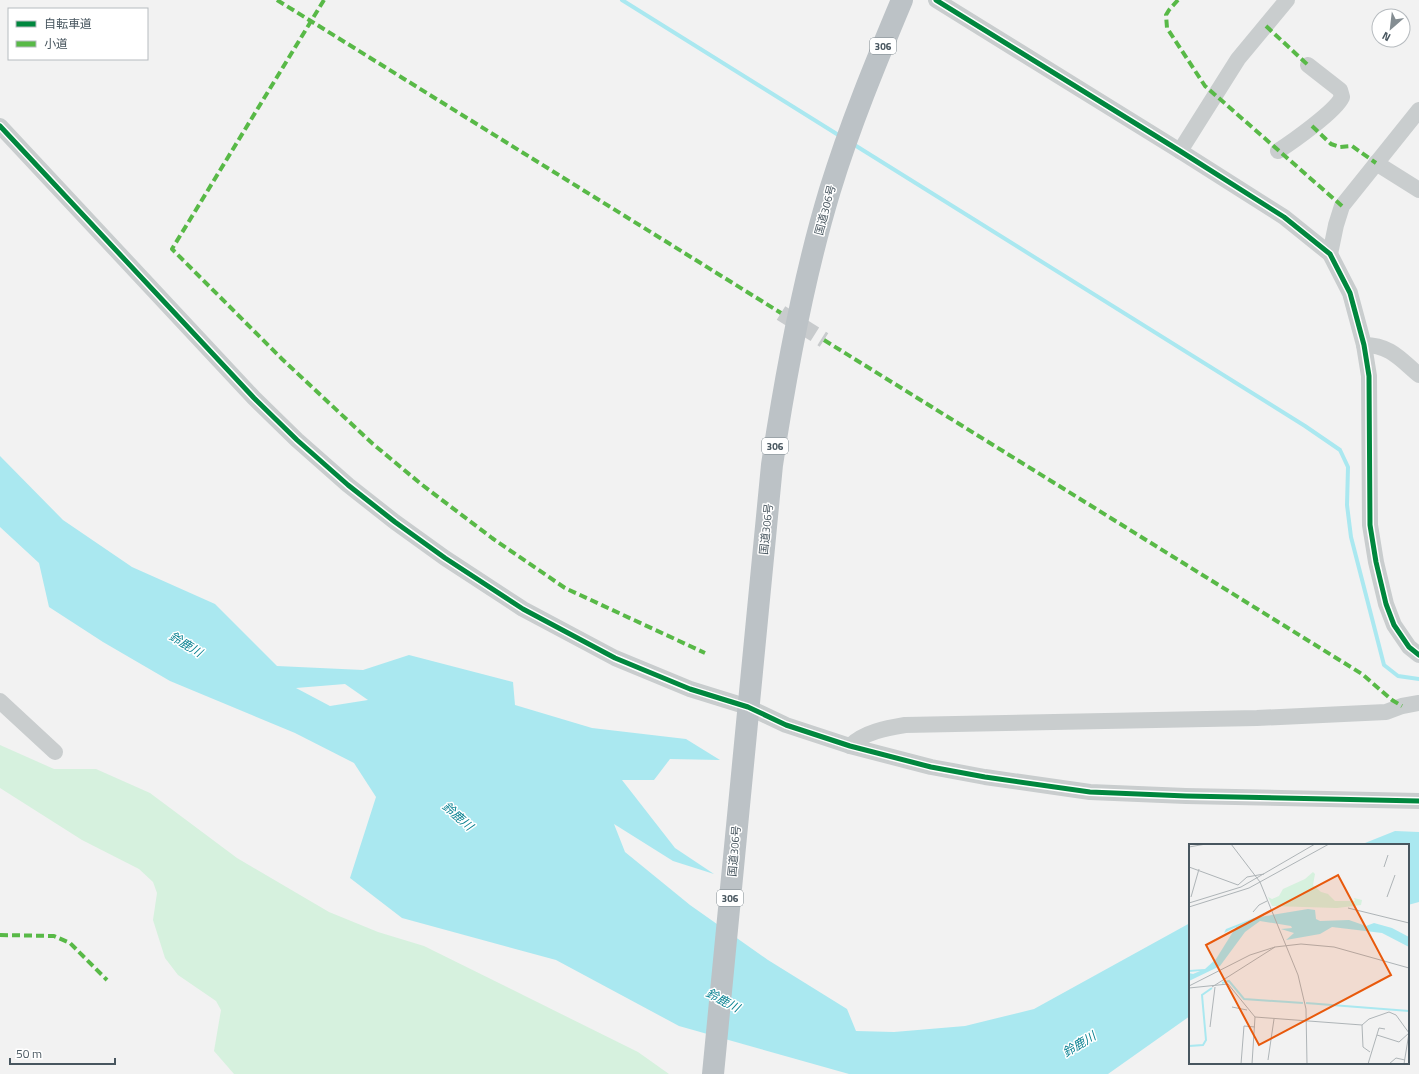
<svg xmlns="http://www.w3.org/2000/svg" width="1419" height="1074" viewBox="0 0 1419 1074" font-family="'Titillium Web','Noto Sans JP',sans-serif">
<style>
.green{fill:#d6f1de}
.water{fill:#aae8f0;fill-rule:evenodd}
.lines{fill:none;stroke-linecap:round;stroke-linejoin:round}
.stream{stroke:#aae8f0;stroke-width:4}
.minor-tunnel{stroke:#c8cbcd;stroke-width:16;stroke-dasharray:16 8;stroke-linecap:butt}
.minor{stroke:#c9cdce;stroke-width:16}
.highway{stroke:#bcc2c6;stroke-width:22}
.quiet{stroke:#58b947;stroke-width:4;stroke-dasharray:8 4;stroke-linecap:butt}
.cycleway-casing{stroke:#fff;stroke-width:8}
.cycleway{stroke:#00873e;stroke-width:5}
.labels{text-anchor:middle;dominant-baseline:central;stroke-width:3;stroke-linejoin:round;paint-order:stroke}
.shield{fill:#fff;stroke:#7f898f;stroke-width:1}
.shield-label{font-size:10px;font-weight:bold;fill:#48565f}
.street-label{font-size:11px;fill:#48565f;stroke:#fff}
.water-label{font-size:12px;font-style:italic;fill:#0a8292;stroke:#fff}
.inset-river{fill:none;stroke:#aae8f0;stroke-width:2}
.inset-road{fill:none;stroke:#aeb4b7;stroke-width:1}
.view{fill:#e8590c;fill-opacity:0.15;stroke:#e8590c;stroke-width:2}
.inset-edge{fill:none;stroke:#48565f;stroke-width:2}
</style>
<rect width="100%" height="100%" fill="#f2f2f2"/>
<!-- green -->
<path class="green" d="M0,745L54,769H96L150,793L237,858L329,912L378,932L424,946L638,1052L669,1074H234L214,1051L221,1010L216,1001L178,975L165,958L153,920L157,893L153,882L139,869L82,840L0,788Z"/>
<!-- water -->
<g class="water">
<path d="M0,456L63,520L132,567L215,604L277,666L363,670L409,655L513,682L515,705L592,728L686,739L720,760L670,759L654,780H622L675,848L714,874L673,861L614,824L625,852L690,905L768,960L847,1009L856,1031L894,1032L965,1026L1034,1009L1190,923V1016L1108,1074H849L679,1026L556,960L402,918L350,878L376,797L354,763L295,733L170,681L103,642L49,607L39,563L0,527ZM345,684L368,700L330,706L296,688Z"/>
<path d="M1395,831L1419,832V902L1408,905V845H1360Z"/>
</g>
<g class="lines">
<!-- stream -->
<g class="stream">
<path d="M622,0L840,136"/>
<path d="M853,144L1305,426L1340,450L1348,467L1347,505L1351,537L1384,665L1398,676L1419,679"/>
</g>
<!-- minor-tunnel -->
<path class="minor-tunnel" d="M781,313L824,340"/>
<!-- minor -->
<g class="minor">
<path d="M936,0L1180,151L1284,217L1330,254L1350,293L1364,345L1369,376L1370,525L1376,562L1386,604L1394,625L1409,647L1419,655"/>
<path d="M0,126L254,398L297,440L348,485L395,522L445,558L523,609L615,658L690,689L748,707L786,725L850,746L931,767L985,777L1090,792L1186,796L1419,801"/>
<path d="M1180,151L1238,59L1287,0"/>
<path d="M1278,151C1292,142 1336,111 1342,97L1340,90L1308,65"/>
<path d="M1376,163L1419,190"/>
<path d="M1330,254L1336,225L1342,206L1419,110"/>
<path d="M1364,345C1390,345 1400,359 1419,375"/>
<path d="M0,701L55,752"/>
<path d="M850,746C864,732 887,728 905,725L1257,718L1386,712L1402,706L1419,703"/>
</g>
<!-- highway -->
<path class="highway" d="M713,1074L772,465C786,372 803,279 830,190C850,125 876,62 902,0"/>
<!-- quiet -->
<g class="quiet">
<path d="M277,0L781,313"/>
<path d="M324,0L172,249L282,359L373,444L421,484L492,538L565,588L705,653"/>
<path d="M1178,0L1169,10L1166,15L1167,28L1205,86L1342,206"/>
<path d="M1266,26L1308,65"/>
<path d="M1312,126L1331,144L1340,147L1352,146L1376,163"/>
<path d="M824,340L1362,674L1392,700L1402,706"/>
<path d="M0,935L54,936L70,943L107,980"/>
</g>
<!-- cycleway casing -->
<g class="cycleway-casing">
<g id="cycleway">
<path d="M936,0L1180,151L1284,217L1330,254L1350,293L1364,345L1369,376L1370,525L1376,562L1386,604L1394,625L1409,647L1419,655"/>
<path d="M0,126L254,398L297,440L348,485L395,522L445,558L523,609L615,658L690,689L748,707L786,725L850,746L931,767L985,777L1090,792L1186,796L1419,801"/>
</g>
</g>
<!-- cycleway -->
<use href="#cycleway" class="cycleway"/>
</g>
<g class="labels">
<!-- shield labels -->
<g class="shield">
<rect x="870" y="38" width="26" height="16" rx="3"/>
<rect x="762" y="438" width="26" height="16" rx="3"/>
<rect x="717" y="890" width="26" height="16" rx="3"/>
</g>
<g class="shield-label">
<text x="883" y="46">306</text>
<text x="775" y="446">306</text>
<text x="730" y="898">306</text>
</g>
<!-- street labels -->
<g class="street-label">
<text transform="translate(825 210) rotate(-75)">国道306号</text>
<text transform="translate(766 529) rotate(-84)">国道306号</text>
<text transform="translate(734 851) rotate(-85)">国道306号</text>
</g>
<!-- water labels -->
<g class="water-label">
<text transform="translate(186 644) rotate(31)">鈴鹿川</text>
<text transform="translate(458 816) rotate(41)">鈴鹿川</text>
<text transform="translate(723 1000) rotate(28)">鈴鹿川</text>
<text transform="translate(1079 1044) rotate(-32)">鈴鹿川</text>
</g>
</g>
<!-- overview -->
<g transform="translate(1189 844)">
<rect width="220" height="220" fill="#f2f2f2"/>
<path d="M124,28L126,30L124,41L132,48L139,50L146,57H166L165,54L173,56L172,61L148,64L83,62L79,53L83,55L90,52L94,45L116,35Z" fill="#d6f1de"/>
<path d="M119,65L126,66L127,75L131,77L160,76L177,82L185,79L203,84L220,93V103L193,89L143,83L131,90L97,96L105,89L92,85L103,84L102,82L71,77L56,88L31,122L0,137V129L4,130L11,127L0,128V126L16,125L27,115L47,83L35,89L37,85L65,74Z" fill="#aae8f0"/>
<path class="inset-river" d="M33,139L40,137L55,155L114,159M117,159L220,167M0,202L14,201L17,196L13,151L23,144"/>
<path class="inset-road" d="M42,0L71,38L109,131L117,165L118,220M0,3L17,0M0,23L49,41L58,33L75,30M195,23L199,11M2,53L10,25M198,53L206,31M0,59L52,43L126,0M0,63L60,44L140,0M159,64L220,79M64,68L70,61L78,57M0,142L61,111L86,103L112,100L145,103L220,124M23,143L86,103M0,144L39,140L66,173L173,181M43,163L58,166M21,183L26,143M188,191L210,198L220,189M181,208L174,203L173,181L180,175L200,168L207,171L220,189L215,220M79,216L85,175M52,220L55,182L66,183M63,220L66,173M179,220L190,184L196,185M200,220L207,214L216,216"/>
<path class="view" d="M149,31L202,131L70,201L17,101Z"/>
<rect width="220" height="220" class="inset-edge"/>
</g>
<!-- legend -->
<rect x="8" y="8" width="140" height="52" fill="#ffffff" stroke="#b6bbbf"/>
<rect x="16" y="21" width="20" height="6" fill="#00873e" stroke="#b6bbbf"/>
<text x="44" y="28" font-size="12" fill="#48565f">自転車道</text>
<rect x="16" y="41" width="20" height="6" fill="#58b947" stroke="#b6bbbf"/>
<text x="44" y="48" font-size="12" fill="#48565f">小道</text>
<!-- north arrow -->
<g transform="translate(1391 28) rotate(208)"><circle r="19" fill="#ffffff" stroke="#b6bbbf"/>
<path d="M0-3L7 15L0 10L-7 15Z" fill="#848d92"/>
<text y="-6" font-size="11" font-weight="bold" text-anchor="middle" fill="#48565f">N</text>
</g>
<!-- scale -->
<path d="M10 1058v6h105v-6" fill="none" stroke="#48565f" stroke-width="2"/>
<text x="16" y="1058" font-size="12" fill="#48565f" stroke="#ffffff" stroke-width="3" paint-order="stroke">50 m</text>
</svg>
